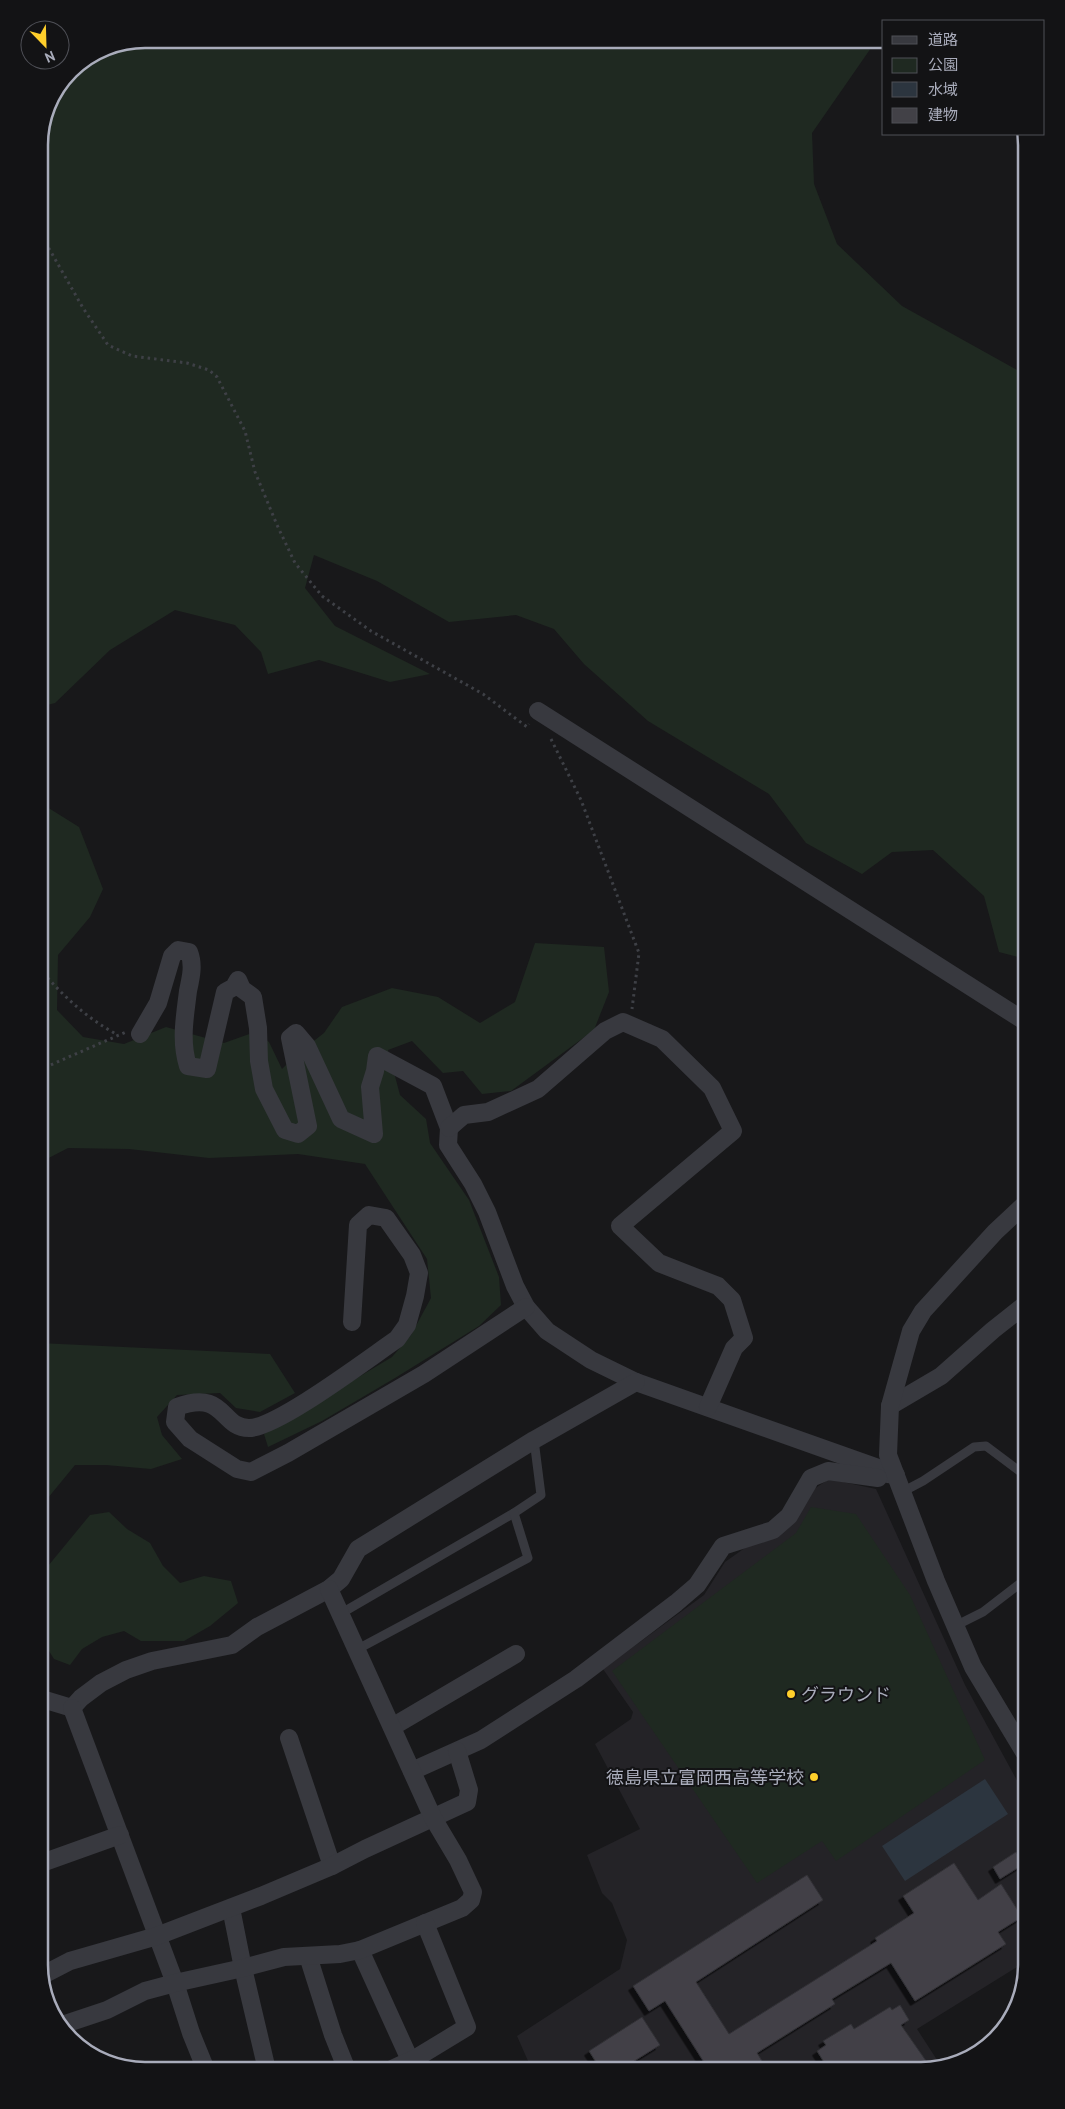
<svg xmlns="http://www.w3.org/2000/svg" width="1065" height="2109" viewBox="0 0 1065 2109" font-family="'PT Sans','Noto Sans JP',sans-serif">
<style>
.built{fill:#242327}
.green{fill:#1f2921}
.water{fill:#2c353f}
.building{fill:#424147;stroke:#323136;filter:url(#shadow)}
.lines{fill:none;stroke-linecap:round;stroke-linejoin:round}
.path{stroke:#3e4046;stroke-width:3;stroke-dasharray:2.5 4;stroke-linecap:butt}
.lane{stroke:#38393f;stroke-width:9}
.street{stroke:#38393f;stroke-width:18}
.poi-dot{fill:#ffcf2b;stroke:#131315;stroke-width:2}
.labels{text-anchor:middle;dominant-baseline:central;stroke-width:4;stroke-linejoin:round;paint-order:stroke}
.poi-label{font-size:18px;fill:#a9acbb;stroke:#131315;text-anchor:start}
.rim{fill:none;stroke:#a9acbb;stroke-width:2.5}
</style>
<defs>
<filter id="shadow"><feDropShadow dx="-4.5" dy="4.5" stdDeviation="0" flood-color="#0009"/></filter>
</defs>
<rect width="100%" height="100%" fill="#18181a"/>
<!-- built -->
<path class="built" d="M829,1479L876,1489L965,1685L1026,1797V1957L1017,1967L917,2029L941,2066L921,2070H532L517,2036L620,1969L627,1940L612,1903L602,1893L587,1855L640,1829L595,1744L631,1719L633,1712L603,1669L704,1595L725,1562L749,1545L805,1495Z"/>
<!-- green -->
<g class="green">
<path d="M145,39H883L871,48L812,133L814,184L837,244L902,306L1026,375V959L999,952L984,896L933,850L892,852L862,874L806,843L769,794L648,721L584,664L554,629L516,615L449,622L377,581L314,555L305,588L335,626L430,674L390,682L319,660L268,674L261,652L235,625L175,610L110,650L55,703L39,707V138L47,104L70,70L104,47Z"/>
<path d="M39,802L79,827L103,889L90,917L58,955L57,1010L83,1037L124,1044L166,1027L224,1043L255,1032L269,1042L282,1069L297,1054L324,1033L342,1007L392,988L438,997L480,1023L515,1002L535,943L604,947L609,992L594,1030L511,1091L482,1094L463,1071L443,1073L412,1041L388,1050L400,1095L426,1119L430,1143L469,1200L499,1277L501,1305L479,1326L395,1378L322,1421L268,1447L264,1434L392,1357L411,1335L431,1298L427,1259L365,1164L298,1154L209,1158L129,1149L68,1148L39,1163Z"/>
<path d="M39,1343L270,1354L295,1393L260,1412L236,1408L220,1393L177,1395L157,1417L162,1435L182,1459L151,1469L106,1465H75L43,1504L39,1519Z"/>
<path d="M811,1507L856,1514L910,1595L985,1760L836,1861L822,1841L757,1883L612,1671L796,1533Z"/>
<path d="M109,1512L127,1529L150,1543L163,1566L180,1583L204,1576L231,1581L238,1603L210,1626L184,1641H141L124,1631L102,1637L82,1649L70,1665L54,1659L44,1643L48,1628L39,1617V1577L90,1515Z"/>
</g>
<!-- water -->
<path class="water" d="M985,1779L1008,1814L905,1881L882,1846Z"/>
<!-- building -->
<g class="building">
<path d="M1016,1852L1024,1864L1000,1879L993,1867Z"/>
<path d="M954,1863L978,1900L1001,1884L1022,1917L998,1932L1006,1944L915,2001L891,1963L832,1999L835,2004L757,2053L762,2061L747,2070H738L732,2062L719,2070H709L665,2001L649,2011L633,1986L807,1875L823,1900L696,1982L729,2034L877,1941L875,1938L914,1913L903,1896Z"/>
<path d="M900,2005L909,2020L901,2025L931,2068L920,2070H829L817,2051L826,2045L823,2041L851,2024L854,2029L890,2007L892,2010Z"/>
<path d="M642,2017L660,2045L620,2070H601L589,2051Z"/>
</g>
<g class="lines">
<!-- path -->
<g class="path">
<path d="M39,231L83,308L108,345L132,356L187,363L209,370L217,377L245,431L255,472L277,525L295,563L322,596L371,631L483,694L527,727L529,724"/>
<path d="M551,739L581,800L639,953L632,1009"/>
<path d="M39,968C62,995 86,1018 118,1035"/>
<path d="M39,1070L126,1032"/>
</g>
<!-- lane -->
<g class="lane">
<path d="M902,1492L923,1481L974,1447L986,1446L1026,1476"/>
<path d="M340,1614L514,1513L541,1495L534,1440"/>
<path d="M955,1626L983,1612L1018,1585L1026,1593"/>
<path d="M356,1650L528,1558L514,1513"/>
</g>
<!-- street -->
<g class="street">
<path d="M538,711L1026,1022"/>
<path d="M140,1034L158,1003L172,956L178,950L189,952C194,965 191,977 188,991C185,1016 180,1041 188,1066L207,1069L225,992L234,987L238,980L242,989L253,997L258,1028L259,1061L264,1089L285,1130L298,1134L308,1126L290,1038L296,1033L307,1046L341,1119L374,1134L370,1087L375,1071L377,1056L433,1086L449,1128L448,1145L473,1184L487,1212L515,1286L526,1307L547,1331L591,1360L636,1382L881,1469L888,1474L896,1475"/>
<path d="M449,1128L464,1115L488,1112L538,1089L605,1031L623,1022L662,1039L712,1088L733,1131L620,1226L659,1263L718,1286L732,1300L744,1338L734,1348L708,1407"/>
<path d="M352,1322L358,1225L369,1215L386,1218L412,1255L419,1273L415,1296L407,1325L397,1339C369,1358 277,1428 249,1428C220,1428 226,1389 177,1407L175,1422L190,1439L237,1469L251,1472L288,1453L424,1374L526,1307"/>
<path d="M890,1406L941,1376L993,1330L1026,1304"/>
<path d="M39,1698L72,1708"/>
<path d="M72,1708L81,1698L101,1683L126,1670L152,1661L232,1645L257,1627L329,1589L341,1579L358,1549L534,1440L636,1382"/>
<path d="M72,1708L175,1983L191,2033L206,2070"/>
<path d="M392,1727L516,1654"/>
<path d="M289,1738L332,1866"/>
<path d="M1026,1755L973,1667L936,1581L888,1455L890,1406L911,1331L923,1311L995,1232L1026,1203"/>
<path d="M412,1771L481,1740L576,1679L676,1603L697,1585L723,1546L773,1530L789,1516L811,1478L828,1471L878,1478"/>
<path d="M39,1864L120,1835"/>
<path d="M231,1908L243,1968L267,2070"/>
<path d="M360,1950L410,2060"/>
<path d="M308,1956L333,2035L347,2070"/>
<path d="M41,1976L70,1961L157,1936L261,1896L332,1866L365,1849L467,1802L469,1790L457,1751"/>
<path d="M62,2025L107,2010L145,1991L175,1983L243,1968L284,1957L340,1954L360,1950L462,1908L471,1900L473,1892L458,1860L433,1818L329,1589"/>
<path d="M390,2070L416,2058L467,2027L425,1923"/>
</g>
</g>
<!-- markers -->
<g class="poi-dot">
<circle cx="791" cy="1694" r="5"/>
<circle cx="814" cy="1777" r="5"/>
</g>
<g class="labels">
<!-- poi labels -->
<g class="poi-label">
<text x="801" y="1694">グラウンド</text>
<text x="804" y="1777" text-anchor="end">徳島県立富岡西高等学校</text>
</g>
</g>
<!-- crop -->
<path d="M0 0H1065V2109H0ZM145 48H921A97 97 0 0 1 1018 145V1965A97 97 0 0 1 921 2062H145A97 97 0 0 1 48 1965V145A97 97 0 0 1 145 48Z" fill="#131315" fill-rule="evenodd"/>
<path class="rim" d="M145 48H921A97 97 0 0 1 1018 145V1965A97 97 0 0 1 921 2062H145A97 97 0 0 1 48 1965V145A97 97 0 0 1 145 48Z"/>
<!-- legend -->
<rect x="882" y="20" width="162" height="115" fill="#131315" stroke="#4f5057"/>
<rect x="892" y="36" width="25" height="8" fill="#38393f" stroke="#4f5057"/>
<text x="928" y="45" font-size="15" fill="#a9acbb">道路</text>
<rect x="892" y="58" width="25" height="15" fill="#1f2921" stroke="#4f5057"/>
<text x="928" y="70" font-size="15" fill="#a9acbb">公園</text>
<rect x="892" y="82" width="25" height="15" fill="#2c353f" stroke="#4f5057"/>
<text x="928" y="95" font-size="15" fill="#a9acbb">水域</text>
<rect x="892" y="108" width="25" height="15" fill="#424147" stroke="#4f5057"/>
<text x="928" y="120" font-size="15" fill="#a9acbb">建物</text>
<!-- north arrow -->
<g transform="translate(45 45) rotate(157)"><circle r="24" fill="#131315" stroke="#4f5057"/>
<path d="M0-4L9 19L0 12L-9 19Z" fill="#ffcf2b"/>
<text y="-8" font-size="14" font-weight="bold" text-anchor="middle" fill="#a9acbb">N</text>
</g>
</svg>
